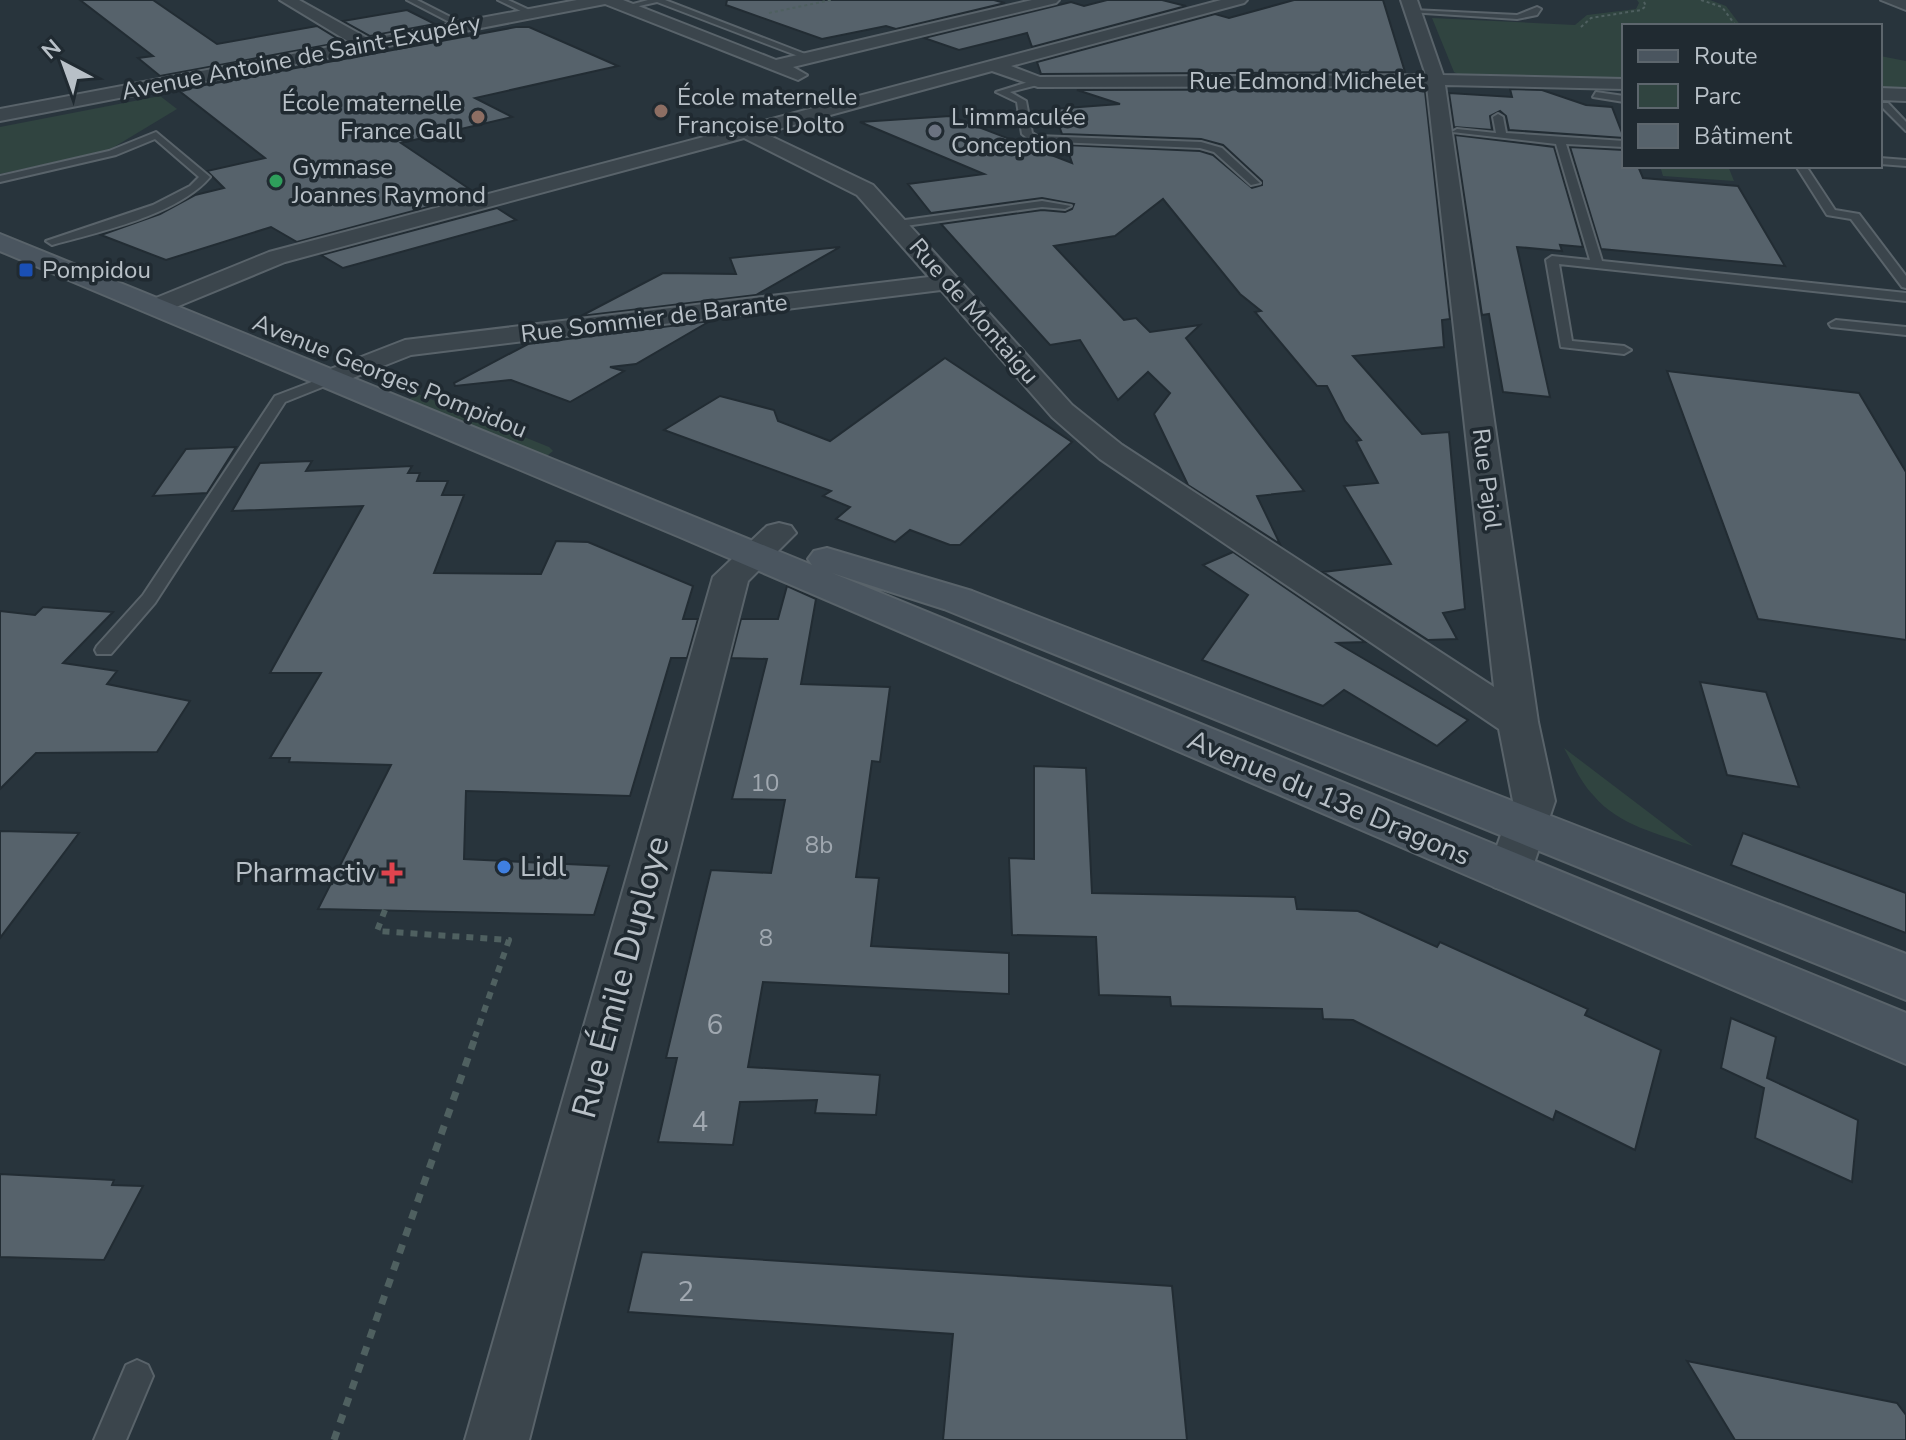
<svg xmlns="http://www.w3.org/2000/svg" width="1906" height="1440" viewBox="0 0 1906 1440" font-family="'Nunito Sans',sans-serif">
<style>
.green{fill:#304440}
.building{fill:#56626b;stroke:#222c33;stroke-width:2}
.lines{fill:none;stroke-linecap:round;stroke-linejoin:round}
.lane-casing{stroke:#59636a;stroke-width:4}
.street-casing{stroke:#59636a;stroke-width:4}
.secondary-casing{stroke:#59636a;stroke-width:4}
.path-far2{stroke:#4f6060;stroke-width:2;stroke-dasharray:3 3;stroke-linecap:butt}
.path-far1{stroke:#4f6060;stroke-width:6;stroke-dasharray:7 7;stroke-linecap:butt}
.path{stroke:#4f6060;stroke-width:7;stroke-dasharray:9 9;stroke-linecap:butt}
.lane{fill:#3b454c;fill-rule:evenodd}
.street{fill:#3b454c;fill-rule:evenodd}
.secondary{fill:#4a555f;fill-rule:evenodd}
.education-dot{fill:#8d6e63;stroke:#202a31;stroke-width:3}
.worship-dot{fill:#6b7280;stroke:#202a31;stroke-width:3}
.leisure-dot{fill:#2e9e5b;stroke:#202a31;stroke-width:3}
.transit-dot{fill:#1a4fb4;stroke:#202a31;stroke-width:3}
.shop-dot{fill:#3f7fe0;stroke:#202a31;stroke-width:3}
.health-dot{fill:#e0444e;stroke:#202a31;stroke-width:3}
.labels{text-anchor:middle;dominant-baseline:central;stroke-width:7;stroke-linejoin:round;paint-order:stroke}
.far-street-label{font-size:24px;fill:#b8c0c7;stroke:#202a31}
.far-poi-label{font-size:24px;fill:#b8c0c7;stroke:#202a31;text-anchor:start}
.number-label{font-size:24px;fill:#a0a8b0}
.street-label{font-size:28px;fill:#b8c0c7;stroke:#202a31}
.poi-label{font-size:28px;fill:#b8c0c7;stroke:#202a31;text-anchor:start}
.near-number-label{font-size:28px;fill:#a0a8b0}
.near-street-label{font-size:34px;fill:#b8c0c7;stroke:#202a31}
</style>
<rect width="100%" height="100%" fill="#28343c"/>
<!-- green -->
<g class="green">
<path d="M1637,0H1710L1726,6L1741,26H1624V81L1462,76L1454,72L1432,18L1575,25L1587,15L1636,9L1639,3Z"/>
<path d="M1880,56L1906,61V92L1880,91Z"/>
<path d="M160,96L177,109L109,150L0,174V127Z"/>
<path d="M1660,166H1728L1734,181L1663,176Z"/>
<path d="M418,394L549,447L553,451L548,455L536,457L402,403Z"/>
<path d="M1564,748L1693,846C1659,834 1618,825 1594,796C1581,783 1573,764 1564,748Z"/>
</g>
<!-- building -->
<g class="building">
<path d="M80,0H153L217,44L317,26L343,42L160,76L138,58L153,56Z"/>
<path d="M727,0H994L1005,3L896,29L886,26L822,39L726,5Z"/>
<path d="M1107,0H1162L1186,6L1032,47L1027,33L959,50L924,38L1071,2L1084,6Z"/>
<path d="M1294,0H1383L1405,72L1041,74L1037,62L1215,14L1229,18Z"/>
<path d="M407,10L435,24L370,36L343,21Z"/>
<path d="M516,27H529L618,66L475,98L512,117L401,143L477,194L297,242L271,227L166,260L101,235L160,214L195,195L224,188L207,171L265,158L178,90Z"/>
<path d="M1410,89L1425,91L1450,319L1442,320L1444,347L1353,356L1422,434L1449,432L1465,609L1443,613L1457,639L1428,640L1323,572L1391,564L1344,486L1378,483L1356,441L1361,440L1345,421L1327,386H1317L1255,312L1261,311L1240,294L1163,199L1115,236L1054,246L1124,320L1136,318L1150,332L1200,325L1186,338L1304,491L1257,496L1280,544L1188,485L1154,414L1170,393L1148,372L1118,400L1080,340L1050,345L941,224L1042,210L1065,212L1072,209L1074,204L1042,198L931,213L908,184L984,174L860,122L950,116L1072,163L1066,145L1200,151L1213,155L1252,188L1262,185V181L1223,145L1201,139L1062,134L1053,109L1120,104L1077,90Z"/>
<path d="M1510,89L1542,90L1586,105L1612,107L1624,138L1509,130L1506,116L1500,111L1490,116L1492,130L1454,127L1449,93L1512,97Z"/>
<path d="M1455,135L1554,147L1583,247L1560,245L1562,251L1517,247L1550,397L1503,392L1489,314L1482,315Z"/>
<path d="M1570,147L1624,150V166H1638L1643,178L1738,186L1785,266L1601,249Z"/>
<path d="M497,208L516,220L343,268L321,255Z"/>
<path d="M840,247L756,295L581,316L663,273L736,274L730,258Z"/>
<path d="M710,321L636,364L610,367L624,371L570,402L511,380L455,386L454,383L528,344Z"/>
<path d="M945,358L1072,442L960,545H950L910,530L895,542L836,519L850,507L823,496L831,491L664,430L720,396L774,410L778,421L830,441Z"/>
<path d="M1667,371L1859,393L1906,472V640L1758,619Z"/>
<path d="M236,447L207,493L153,496L186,449Z"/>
<path d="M312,461L306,471L412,466L408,473H420L417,481H448L442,495H464L434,573L541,574L556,541L588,542L693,586L683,619H698L687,658H671L630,796L466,791L464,859L609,866L594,915L318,909L391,765L289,762L290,758H270L321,673H270L363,506L232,511L260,463Z"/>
<path d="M1233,552L1365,642L1337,643L1468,720L1437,746L1344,690L1323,706L1202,660L1248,595L1203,565Z"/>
<path d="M787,586L816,599L801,684L890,687L880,762L872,761L856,877L879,878L871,946L1009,953V994L763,982L748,1067L880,1075L876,1115L815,1113L817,1100L740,1102L733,1145L658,1142L677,1058H666L711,870L771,873L785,800L732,799L767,659L731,658L741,619H778Z"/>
<path d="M43,607L113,612L63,663L117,671L107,684L190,701L157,752L36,753L0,789V611L35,615Z"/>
<path d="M1700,682L1766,692L1799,787L1727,775Z"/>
<path d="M1034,766L1086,768L1092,893L1295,897L1297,909L1358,911L1437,947L1440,942L1588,1009L1585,1015L1661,1050L1635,1150L1556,1111L1553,1120L1353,1020L1323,1019L1322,1009L1171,1006L1170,997L1099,995L1096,937L1012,935L1009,858L1034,859Z"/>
<path d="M0,831L79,833L0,938Z"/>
<path d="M1743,833L1906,893V933L1731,865Z"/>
<path d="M1731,1018L1776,1037L1767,1078L1858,1120L1852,1182L1755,1138L1764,1088L1721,1068Z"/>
<path d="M0,1174L114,1180L112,1185L143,1186L104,1260L0,1257Z"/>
<path d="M642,1252L1172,1286L1187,1440H943L953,1334L628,1312Z"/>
<path d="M1687,1361L1897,1403L1906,1415V1440H1735Z"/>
</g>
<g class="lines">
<!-- lane casing -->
<g class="lane-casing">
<g id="lane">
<path d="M407,0H417L468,26L461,28Z"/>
<path d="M498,0H508L536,13L529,15Z"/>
<path d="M648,0H665L813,57L806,59L657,2L626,9L622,7Z"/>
<path d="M1537,7L1541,9L1537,15L1517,19L1409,12L1413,10L1517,15Z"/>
<path d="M1038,79L1041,84L1010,92L1026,101L1032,133L1037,136L1201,142L1222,148L1260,183L1251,185L1214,152L1200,148L1031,141L1022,134L1017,102L996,92Z"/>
<path d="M1596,92L1624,96V102L1593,97Z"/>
<path d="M1882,103H1888L1906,122V131L1882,107Z"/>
<path d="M1498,114L1503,117L1506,133L1624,141V147L1566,144L1602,261L1906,293V301L1559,264L1572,341L1624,346L1631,350L1624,354L1561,347L1546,260L1552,256L1590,260L1556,144L1452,132L1457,129L1496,133L1493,117Z"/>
<path d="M156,132L210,177C178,215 99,232 52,245L46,241L153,205L190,186L199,177L155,139L116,155L0,182V176L109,151Z"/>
<path d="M1880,158L1906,160V166L1880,164Z"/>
<path d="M1796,166H1806L1835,210L1859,214L1906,276V288L1902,287L1851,219L1827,215Z"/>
<path d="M1042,201L1071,206L1065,209L1042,207L898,227L892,224L898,221Z"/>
<path d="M1836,320L1906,327V335L1831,327L1829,324Z"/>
<path d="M330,375L335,376V382L285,402L155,603L111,654H97L95,650L97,646L143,595L275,396Z"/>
<path d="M137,1360L148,1365L153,1376L126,1440H94L126,1365Z"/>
</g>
</g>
<!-- street casing -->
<g class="street-casing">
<g id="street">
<path d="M280,0H299L369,39L577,0H623L776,60L1032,0H1059L1056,3L793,67L807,75L798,80L605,4L0,121V109L351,43Z"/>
<path d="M1221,0H1247L1244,3L1011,66L1040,77L1426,75L1401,0H1417L1443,75L1624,79V89L1445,85L1538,722L1555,801L1526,887L1510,892L1494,887L1487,874L1513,801L1499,729L1100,459L1052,417L941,290L411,355L330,387L320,385L316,379L320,373L405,340L929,277L857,195L744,138L285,262L164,312H146L142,307L146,302L269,252ZM992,71L1038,87L1427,86L1494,687L1122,445L1072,405L873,185L764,133Z"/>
<path d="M1881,0H1906V10Z"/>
<path d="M1880,88L1906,89V101L1880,100Z"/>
<path d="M779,523L791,526L796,533L748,581L529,1440H465L713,577L767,526Z"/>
</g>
</g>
<!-- secondary casing -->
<g class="secondary-casing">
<path id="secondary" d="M0,234L812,565L808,559L814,551L827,548L972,591L1906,954V1000L944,609L832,573L1906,1013V1064L680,537L0,251Z"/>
</g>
<!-- path-far2 -->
<g class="path-far2">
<path d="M1701,0L1722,7L1736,26"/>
<path d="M769,13L831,0"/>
<path d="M1581,27L1591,18L1641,10L1646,6L1643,0"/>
</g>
<!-- path-far1 -->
<path class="path-far1" d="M385,910L377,931L509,940L475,1037"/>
<!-- path -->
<path class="path" d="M334,1440L476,1035"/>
<!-- lane -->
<use href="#lane" class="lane"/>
<!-- street -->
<use href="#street" class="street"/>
<!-- secondary -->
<use href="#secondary" class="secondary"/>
</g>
<!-- markers -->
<g class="education-dot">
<circle cx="661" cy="111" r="8"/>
<circle cx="478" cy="117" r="8"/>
</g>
<circle class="worship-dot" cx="935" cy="131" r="8"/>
<circle class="leisure-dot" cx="276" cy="181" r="8"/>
<rect class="transit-dot" x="18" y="262" width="16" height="16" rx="4"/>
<circle class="shop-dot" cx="504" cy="867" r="8"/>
<path class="health-dot" d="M388 861h8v8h8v8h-8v8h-8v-8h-8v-8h8z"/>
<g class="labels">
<!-- far-street labels -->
<g class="far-street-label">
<text transform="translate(301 57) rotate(-11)">Avenue Antoine de Saint-Exupéry</text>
<text x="1307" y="81">Rue Edmond Michelet</text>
<text transform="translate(974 311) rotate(49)">Rue de Montaigu</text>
<text transform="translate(654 318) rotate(-7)">Rue Sommier de Barante</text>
<text transform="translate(390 376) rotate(22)">Avenue Georges Pompidou</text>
<text transform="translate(1487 479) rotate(83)">Rue Pajol</text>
</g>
<!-- far-poi labels -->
<g class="far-poi-label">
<text x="677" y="97">École maternelle<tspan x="677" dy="28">Françoise Dolto</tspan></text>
<text x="462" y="103" text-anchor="end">École maternelle<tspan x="462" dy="28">France Gall</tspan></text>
<text x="951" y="117">L'immaculée<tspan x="951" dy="28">Conception</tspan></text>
<text x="292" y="167">Gymnase<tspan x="292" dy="28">Joannes Raymond</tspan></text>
<text x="42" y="270">Pompidou</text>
</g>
<!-- number labels -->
<g class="number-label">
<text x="765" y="783">10</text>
<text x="819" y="845">8b</text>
<text x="766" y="938">8</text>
</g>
<!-- street labels -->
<g class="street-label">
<text transform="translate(1329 798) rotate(23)">Avenue du 13e Dragons</text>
</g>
<!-- poi labels -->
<g class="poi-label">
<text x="520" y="867">Lidl</text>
<text x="376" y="873" text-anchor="end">Pharmactiv</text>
</g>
<!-- near-number labels -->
<g class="near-number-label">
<text x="715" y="1025">6</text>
<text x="700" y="1122">4</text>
<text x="686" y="1292">2</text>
</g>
<!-- near-street labels -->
<g class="near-street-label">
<text transform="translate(621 977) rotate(-75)">Rue Émile Duploye</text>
</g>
</g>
<!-- legend -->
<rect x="1622" y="24" width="260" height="144" fill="#202a31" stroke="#5d666d" stroke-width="2"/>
<rect x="1638" y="50" width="40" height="12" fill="#4a555f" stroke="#5d666d" stroke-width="2"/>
<text x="1694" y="64" font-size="24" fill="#b8c0c7">Route</text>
<rect x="1638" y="84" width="40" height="24" fill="#304440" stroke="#5d666d" stroke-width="2"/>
<text x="1694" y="104" font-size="24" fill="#b8c0c7">Parc</text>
<rect x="1638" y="124" width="40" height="24" fill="#56626b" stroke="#5d666d" stroke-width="2"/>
<text x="1694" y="144" font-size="24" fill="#b8c0c7">Bâtiment</text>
<!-- north arrow -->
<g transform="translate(64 64) rotate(319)" stroke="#202a31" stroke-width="6" paint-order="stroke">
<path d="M0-6L14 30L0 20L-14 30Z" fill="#b8c0c7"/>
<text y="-12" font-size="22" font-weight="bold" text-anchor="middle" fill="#b8c0c7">N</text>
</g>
</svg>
